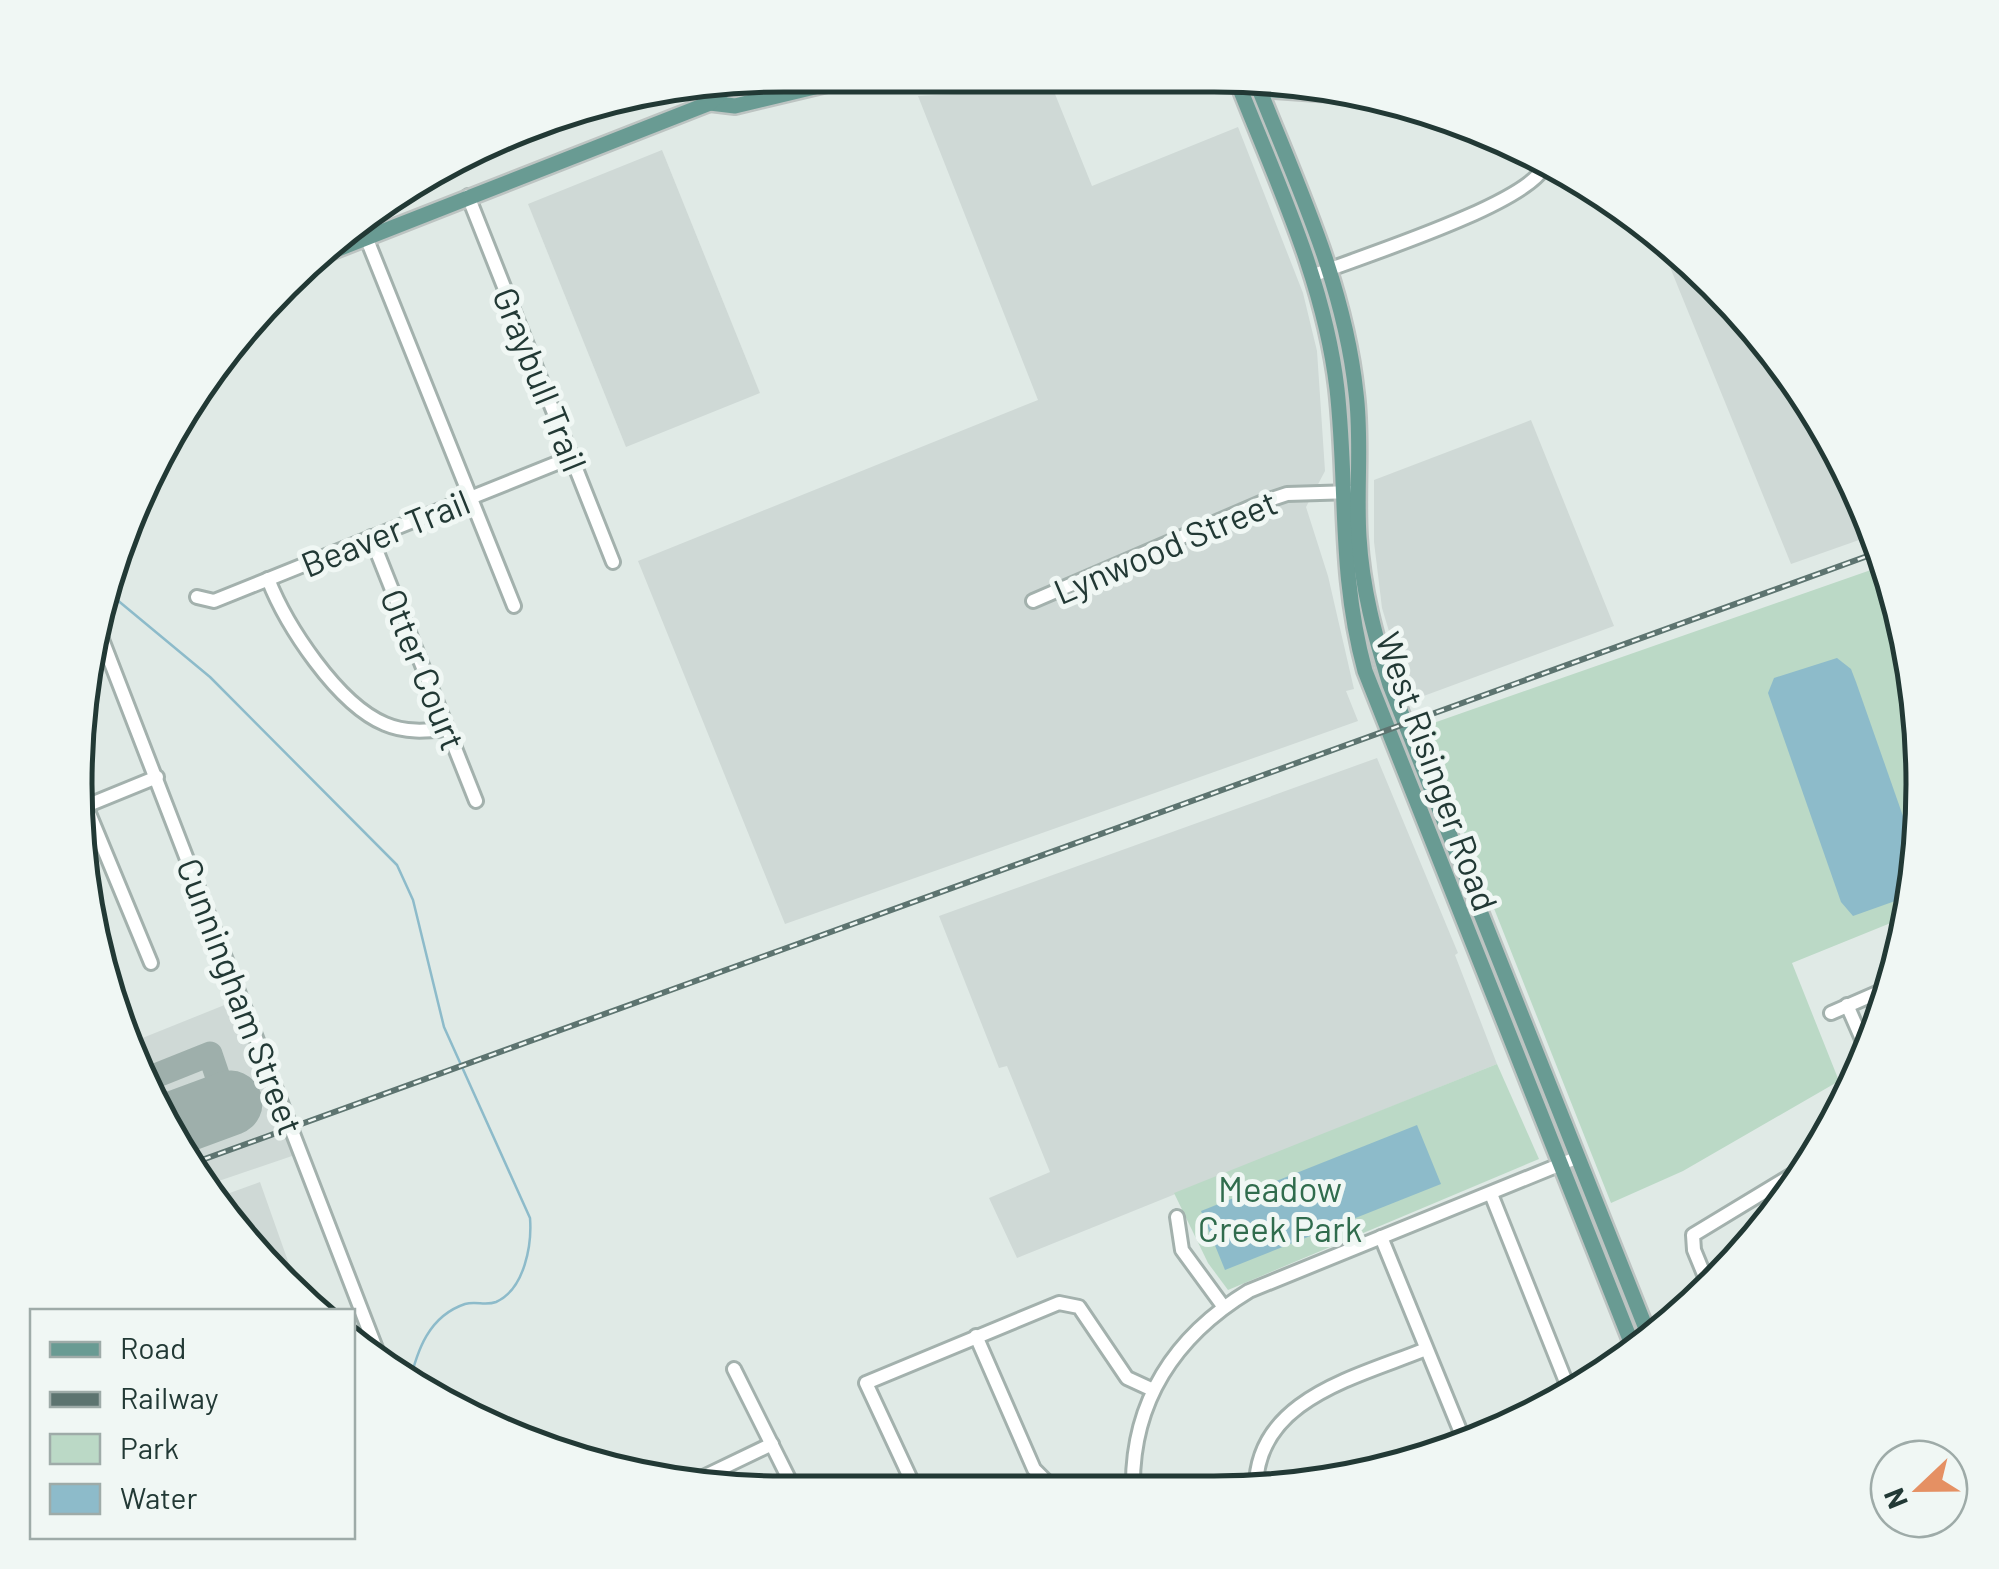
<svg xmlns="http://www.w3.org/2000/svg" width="1999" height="1569" viewBox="0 0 1999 1569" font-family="Barlow,sans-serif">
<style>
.built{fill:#cfd9d6}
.green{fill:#bbd9c6}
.water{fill:#8dbbca}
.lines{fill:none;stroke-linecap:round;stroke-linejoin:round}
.stream{stroke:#8dbbca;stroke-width:2.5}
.taxiway{stroke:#9eafab;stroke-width:25}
.runway{stroke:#9eafab;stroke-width:65}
.minor-casing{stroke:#a3b1ad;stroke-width:18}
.major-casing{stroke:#bdc4c2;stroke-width:20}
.minor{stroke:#fff;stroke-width:12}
.major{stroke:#699b93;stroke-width:15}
.rail-casing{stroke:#5d7470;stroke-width:6}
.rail{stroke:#f0f7f4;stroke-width:2.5;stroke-dasharray:8;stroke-linecap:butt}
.labels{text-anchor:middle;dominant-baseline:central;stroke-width:10;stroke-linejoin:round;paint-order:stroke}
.street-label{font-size:35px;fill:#223935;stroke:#f0f7f4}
.park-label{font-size:35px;fill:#306c4d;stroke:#f0f7f4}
.rim{fill:none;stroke:#223935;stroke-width:5}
</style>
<rect width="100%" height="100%" fill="#e0eae6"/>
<!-- built -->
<g class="built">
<path d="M1053,89L1092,186L1238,127L1303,293L1317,351L1325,471L1306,507L1328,576L1354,689L1346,691L1358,721L785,924L638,561L1038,400L918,96Z"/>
<path d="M662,150L760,393L626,447L528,204Z"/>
<path d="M1654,228L1748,317L1829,429L1876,534L1791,564Z"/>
<path d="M1531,420L1614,626L1410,701L1382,608L1374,542V480Z"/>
<path d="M1377,758L1458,953L1455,955L1497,1064L1017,1258L989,1198L1050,1172L1007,1066L999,1068L939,916Z"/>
<path d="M237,1000L295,1155L204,1186L170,1140L130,1043Z"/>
<path d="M260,1182L300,1295L251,1253L213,1199Z"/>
</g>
<!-- green -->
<g class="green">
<path d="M1888,564L1918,691L1923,830L1908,916L1792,963L1839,1081L1683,1171L1611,1203L1422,727Z"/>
<path d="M1497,1064L1539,1159L1228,1290L1208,1263L1174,1193Z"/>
</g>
<!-- water -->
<g class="water">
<path d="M1837,658L1851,669L1856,682L1918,859L1912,895L1853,916L1841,902L1768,693L1774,678Z"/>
<path d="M1417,1125L1441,1184L1225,1270L1201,1211Z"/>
</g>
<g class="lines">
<!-- stream -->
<path class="stream" d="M104,589L210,677L397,865L413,900L444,1027L530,1218C532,1244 525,1289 496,1302C486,1306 476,1301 465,1304C429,1316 417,1350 409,1385"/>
<!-- taxiway -->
<path class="taxiway" d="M145,1080L210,1054L227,1104"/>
<!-- runway -->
<path class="runway" d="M165,1127L230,1103"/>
<!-- minor casing -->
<g class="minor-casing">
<g id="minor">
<path d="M703,86L710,103"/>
<path d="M468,196L613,562"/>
<path d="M366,237L514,606"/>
<path d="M1314,275C1360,257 1525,205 1544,167"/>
<path d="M371,537L476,801"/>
<path d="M268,579C286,625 337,704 385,724C406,733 426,731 447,729"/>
<path d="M197,597L214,601L572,457"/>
<path d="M1033,601L1263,502L1287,494L1353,492"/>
<path d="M96,624L384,1369"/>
<path d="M86,806L151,963"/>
<path d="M81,808L157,777"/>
<path d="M1847,1005L1868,1053"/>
<path d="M1831,1013L1893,986"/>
<path d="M1491,1194L1572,1397"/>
<path d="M1177,1217L1182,1250L1223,1306"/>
<path d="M1381,1237L1466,1445"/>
<path d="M1710,1289L1694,1250L1693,1235L1810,1164"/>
<path d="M976,1336L1034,1469L1053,1488"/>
<path d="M734,1369L791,1483"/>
<path d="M695,1481L772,1444"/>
<path d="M914,1486L866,1383L1059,1303L1079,1307L1127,1378L1153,1390"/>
<path d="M1133,1490C1131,1402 1175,1336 1249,1291L1576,1158"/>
<path d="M1256,1492C1253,1399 1358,1377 1426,1349"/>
</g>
</g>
<!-- major casing -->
<g class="major-casing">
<g id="major">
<path d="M1182,76L1259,89L1360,96"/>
<path d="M1235,76C1275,179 1324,278 1337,389C1348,488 1338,572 1365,671L1635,1352"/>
<path d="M1254,76C1295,181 1344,280 1356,393C1362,440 1356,489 1359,537C1362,589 1375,636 1390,685L1651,1341"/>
<path d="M710,103L735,106L865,75"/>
<path d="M315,258L710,103L728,86L743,80"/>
</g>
</g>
<!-- minor -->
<use href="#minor" class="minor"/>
<!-- major -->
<use href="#major" class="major"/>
<!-- rail casing -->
<g class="rail-casing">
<path id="rail" d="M188,1165L1884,550"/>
</g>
<!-- rail -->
<use href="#rail" class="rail"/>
</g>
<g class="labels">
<!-- street labels -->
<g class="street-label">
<text transform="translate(541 379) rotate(68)">Graybull Trail</text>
<text transform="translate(385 532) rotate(-22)">Beaver Trail</text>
<text transform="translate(1165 546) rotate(-23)">Lynwood Street</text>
<text transform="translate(424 669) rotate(68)">Otter Court</text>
<text transform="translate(1438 771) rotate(70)">West Risinger Road</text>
<text transform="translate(241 996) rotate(69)">Cunningham Street</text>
</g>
<!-- park labels -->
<g class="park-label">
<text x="1280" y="1188">Meadow<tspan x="1280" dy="40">Creek Park</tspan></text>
</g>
</g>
<!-- crop -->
<path d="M0 0H1999V1569H0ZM784 92H1214A692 692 0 0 1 1906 784V784A692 692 0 0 1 1214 1476H784A692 692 0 0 1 92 784V784A692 692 0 0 1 784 92Z" fill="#f0f7f4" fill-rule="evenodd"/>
<path class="rim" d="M784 92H1214A692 692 0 0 1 1906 784V784A692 692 0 0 1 1214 1476H784A692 692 0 0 1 92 784V784A692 692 0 0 1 784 92Z"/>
<!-- legend -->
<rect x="30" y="1309" width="325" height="230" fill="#f0f7f4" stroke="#9eaba8" stroke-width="2.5"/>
<rect x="50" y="1342" width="50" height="15" fill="#699b93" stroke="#9eaba8" stroke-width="2.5"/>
<text x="120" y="1359" font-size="30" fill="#223935">Road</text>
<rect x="50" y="1392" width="50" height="15" fill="#5d7470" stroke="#9eaba8" stroke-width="2.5"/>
<text x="120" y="1409" font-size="30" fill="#223935">Railway</text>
<rect x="50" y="1434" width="50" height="30" fill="#bbd9c6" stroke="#9eaba8" stroke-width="2.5"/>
<text x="120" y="1459" font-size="30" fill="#223935">Park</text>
<rect x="50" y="1484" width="50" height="30" fill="#8dbbca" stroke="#9eaba8" stroke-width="2.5"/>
<text x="120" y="1509" font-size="30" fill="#223935">Water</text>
<!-- north arrow -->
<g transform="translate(1919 1489) rotate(248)"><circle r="48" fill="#f0f7f4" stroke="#9eaba8" stroke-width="2.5"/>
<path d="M0-8L18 38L0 25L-18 38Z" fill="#e59063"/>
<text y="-15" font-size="28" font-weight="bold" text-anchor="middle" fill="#223935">N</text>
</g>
</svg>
